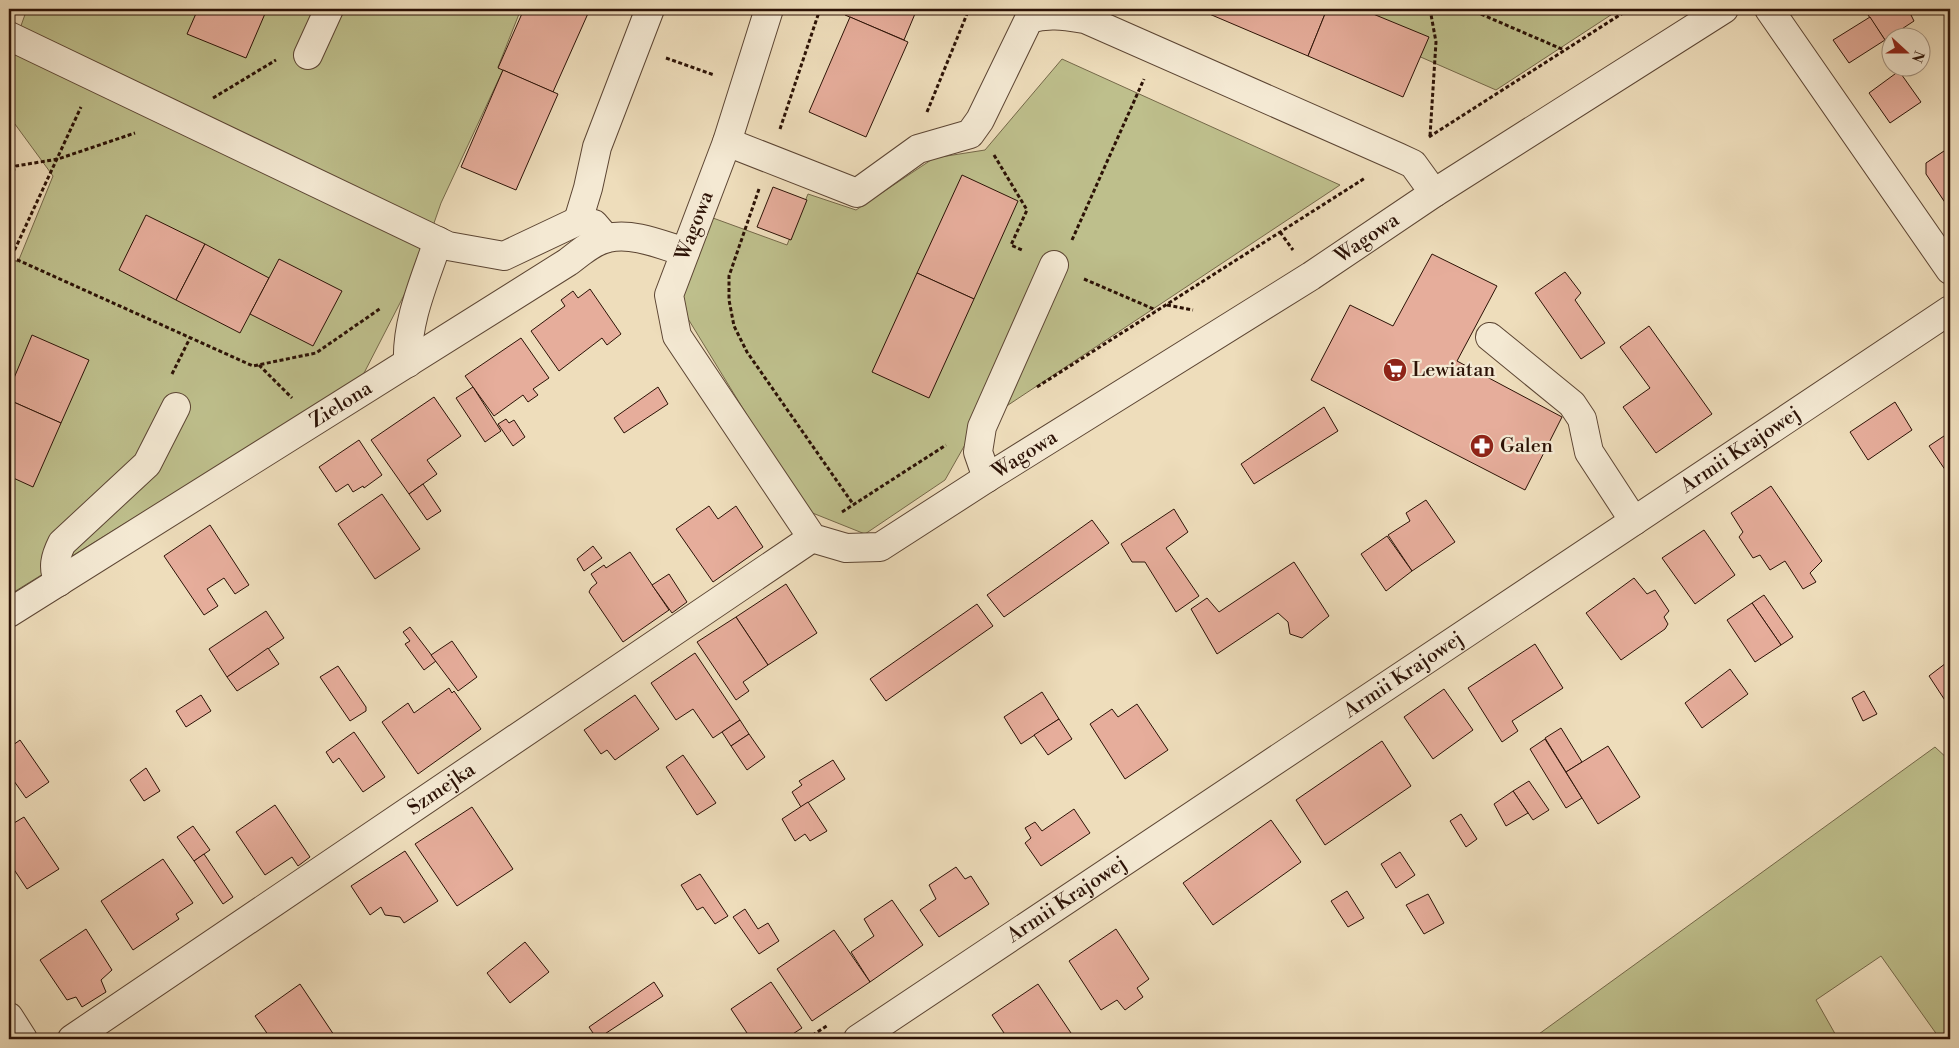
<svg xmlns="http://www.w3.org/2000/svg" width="1959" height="1048" viewBox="0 0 1959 1048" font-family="'Libre Bodoni',serif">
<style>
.green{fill:#bebf8c;stroke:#756849}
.building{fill:#e6ad9b;stroke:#2c1206}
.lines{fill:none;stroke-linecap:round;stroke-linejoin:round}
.minor-casing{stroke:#5c4533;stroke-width:30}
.path{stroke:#2c1206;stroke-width:3;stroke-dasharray:4 2.5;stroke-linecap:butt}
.minor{stroke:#f4e9d3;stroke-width:28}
.labels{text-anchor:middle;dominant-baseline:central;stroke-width:4.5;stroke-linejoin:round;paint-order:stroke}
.street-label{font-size:20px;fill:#2c1206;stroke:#f4e9d3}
.poi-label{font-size:20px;fill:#2c1206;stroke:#f4e9d3;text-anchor:start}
</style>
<rect width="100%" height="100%" fill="#edb"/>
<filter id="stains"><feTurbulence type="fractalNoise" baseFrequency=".004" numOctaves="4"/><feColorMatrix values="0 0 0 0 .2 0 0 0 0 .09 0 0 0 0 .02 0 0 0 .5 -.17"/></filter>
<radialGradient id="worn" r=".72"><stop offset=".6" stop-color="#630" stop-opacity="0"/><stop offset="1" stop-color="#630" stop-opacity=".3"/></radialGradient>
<!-- green -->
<g class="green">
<path d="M27,9H521L498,67L503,70L441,203L419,266L362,377L9,595V258L18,262L53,176L9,116V59Z"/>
<path d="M1311,9H1620L1496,90Z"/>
<path d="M1062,59L1340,185L975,427L945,480L865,534L805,510L679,304L713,218L787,245L808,194L856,210L934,158L985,150Z"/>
<path d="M1935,747L1950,761V1039H1940L1881,956L1816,1000L1838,1039H1532Z"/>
</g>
<!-- building -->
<g class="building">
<path d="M198,9H267L246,58L187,34Z"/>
<path d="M524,9H590L553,92L498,68Z"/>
<path d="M848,9H917L904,40L845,15Z"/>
<path d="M1209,9H1327L1308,56L1207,13Z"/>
<path d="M1327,9H1361L1429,37L1403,97L1308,56Z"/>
<path d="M1869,9H1920L1911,15L1914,21L1885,40L1866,12L1865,11Z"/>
<path d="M850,17L908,42L866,137L809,112Z"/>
<path d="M1870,17L1885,40L1849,63L1833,40Z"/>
<path d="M503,70L558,94L516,190L461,167Z"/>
<path d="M1899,71L1921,102L1890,123L1869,93Z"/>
<path d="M1947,149L1950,154V210L1926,174V163Z"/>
<path d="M962,175L1018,201L974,299L917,273Z"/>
<path d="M773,187L807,200L791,240L757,227Z"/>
<path d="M146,215L205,244L176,300L119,270Z"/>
<path d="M205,244L269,278L240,333L176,300Z"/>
<path d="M1432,254L1497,286L1457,361L1562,417L1525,490L1311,380L1350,305L1393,326Z"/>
<path d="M279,259L342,291L313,346L250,314Z"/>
<path d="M1565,272L1581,293L1575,300L1605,343L1581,359L1535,293Z"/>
<path d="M917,273L974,299L929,398L872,372Z"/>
<path d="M590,289L621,334L607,345L602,338L559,371L531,331L565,306L561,300L573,291L578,298Z"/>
<path d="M1649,326L1712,414L1656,453L1623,407L1650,388L1620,347Z"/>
<path d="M32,335L89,360L61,423L9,400V390Z"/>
<path d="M521,338L549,378L533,389L538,395L528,402L523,395L494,416L465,376Z"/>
<path d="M473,387L501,431L485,442L456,398Z"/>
<path d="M658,387L668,404L624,433L614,418Z"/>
<path d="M434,397L461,436L427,460L437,474L409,494L371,440Z"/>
<path d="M9,400L61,423L33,487L9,476Z"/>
<path d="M1895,402L1912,430L1868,460L1850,432Z"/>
<path d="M1324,407L1338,431L1254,484L1241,464Z"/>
<path d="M506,419L509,423L514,420L525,437L513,446L498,424Z"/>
<path d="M1950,432V477L1929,446Z"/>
<path d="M359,440L382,475L364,488L363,486L353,492L348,484L336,492L319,467Z"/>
<path d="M423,484L441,511L427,520L409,494Z"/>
<path d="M1771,486L1822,561L1810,573L1816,582L1803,589L1785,561L1770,570L1760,555L1753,558L1739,537L1743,532L1731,513Z"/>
<path d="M382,494L420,549L375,579L338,524Z"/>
<path d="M1426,500L1455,542L1412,571L1388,535L1410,521L1406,513Z"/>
<path d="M709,506L718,519L736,506L763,547L713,582L676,529Z"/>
<path d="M1174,509L1188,532L1166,548L1199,596L1176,612L1145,562H1132L1121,544Z"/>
<path d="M1092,520L1109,543L1004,617L987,595Z"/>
<path d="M210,525L249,585L235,594L224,578L207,589L218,606L204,615L164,556Z"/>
<path d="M1704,530L1735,575L1695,604L1662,558Z"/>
<path d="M1387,536L1412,571L1386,591L1361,554Z"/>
<path d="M593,546L602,558L584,571L577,559Z"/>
<path d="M630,552L669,610L623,642L589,592L591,588L597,583L591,574L604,565L606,568Z"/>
<path d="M1294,562L1329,616L1302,638L1290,634L1288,622L1278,613L1217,654L1191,609L1207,598L1219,612Z"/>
<path d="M669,574L687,602L672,613L652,585Z"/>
<path d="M1634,578L1647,594L1655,590L1669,611L1664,617L1668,624L1665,629L1621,660L1586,613Z"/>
<path d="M786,584L817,633L768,665L736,617Z"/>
<path d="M1764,595L1793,637L1781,645L1752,603Z"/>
<path d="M1752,603L1781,645L1755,662L1727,620Z"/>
<path d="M977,604L993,626L886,701L870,679Z"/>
<path d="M266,611L284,638L227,677L209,649Z"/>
<path d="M736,617L768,665L743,682L749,691L736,700L697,642Z"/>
<path d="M410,627L436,661L424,670L405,644L410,641L403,632Z"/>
<path d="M452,641L477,677L458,691L431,655Z"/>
<path d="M1535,644L1563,688L1512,721L1518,731L1502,742L1468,688Z"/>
<path d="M268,648L279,664L237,691L227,677Z"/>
<path d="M695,653L740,720L713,738L693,709L676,720L651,683Z"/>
<path d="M1950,660V708L1929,676Z"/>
<path d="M338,666L366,707V711L350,721L320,677Z"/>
<path d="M1730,669L1748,694L1702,728L1685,703Z"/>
<path d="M449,688L452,693L454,691L481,729L418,774L382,722L408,703L414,713Z"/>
<path d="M1444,689L1473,730L1433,759L1404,717Z"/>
<path d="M1864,691L1877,714L1863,721L1852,698Z"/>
<path d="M1042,692L1059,719L1021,744L1004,717Z"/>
<path d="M201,695L211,711L186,727L176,711Z"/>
<path d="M635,695L659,729L615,760L607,750L601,754L584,730Z"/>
<path d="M1137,704L1168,750L1125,779L1090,724L1112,709L1118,717Z"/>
<path d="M1059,719L1072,739L1048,755L1034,735Z"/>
<path d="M740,720L749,734L731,746L722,732Z"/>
<path d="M1561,728L1582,762L1566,772L1545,738Z"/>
<path d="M354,732L385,777L363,792L339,758L333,763L326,752Z"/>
<path d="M749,734L765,757L747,770L731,746Z"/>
<path d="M1545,739L1582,798L1566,808L1530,749Z"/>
<path d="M20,740L49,782L26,798L9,774V748Z"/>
<path d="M1382,741L1411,786L1325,845L1296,800Z"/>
<path d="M1608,746L1640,797L1598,824L1566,772Z"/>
<path d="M683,755L716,803L697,815L666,767Z"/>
<path d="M833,760L845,779L801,807L792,792L802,785L799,781Z"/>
<path d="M146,768L160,791L144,801L130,780Z"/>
<path d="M1529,781L1549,810L1533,820L1513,791Z"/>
<path d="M1513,791L1528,813L1506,826L1494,804Z"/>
<path d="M808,802L827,831L810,841L805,834L795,841L782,819Z"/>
<path d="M275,805L310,857L298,866L292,857L265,875L236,832Z"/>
<path d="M472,807L513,869L457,906L415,844Z"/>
<path d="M1074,809L1090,833L1041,866L1025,843L1031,838L1025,828L1035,822L1042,831Z"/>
<path d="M1461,814L1477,839L1466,847L1450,821Z"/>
<path d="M24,817L59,869L27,889L9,862V826Z"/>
<path d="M1271,820L1301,862L1213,925L1183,883Z"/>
<path d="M193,826L210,850L194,861L177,837Z"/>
<path d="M405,851L438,901L404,923L400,917L385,915L381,907L370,915L351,886Z"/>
<path d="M1400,852L1415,875L1396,888L1381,864Z"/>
<path d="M204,854L233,897L223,904L194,861Z"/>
<path d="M163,859L193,903L176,914L179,919L133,950L101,901Z"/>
<path d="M956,867L965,879L971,876L989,904L939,937L920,910L936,899L929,885Z"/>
<path d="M700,874L728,916L715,924L703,907L697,910L681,885Z"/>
<path d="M1347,891L1364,918L1348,927L1331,901Z"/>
<path d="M1428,894L1444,923L1424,934L1406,905Z"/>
<path d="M892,900L923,945L870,982L851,952L874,936L864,919Z"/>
<path d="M745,909L758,929L768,923L779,941L759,954L733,917Z"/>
<path d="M86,929L112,970L101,980L106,992L82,1007L76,997L67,1000L40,960Z"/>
<path d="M1116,929L1149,979L1137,988L1143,997L1125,1010L1117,1000L1101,1010L1069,961Z"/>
<path d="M834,930L870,982L812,1021L777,969Z"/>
<path d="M525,942L549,972L510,1003L487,973Z"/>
<path d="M654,982L663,996L597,1039L589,1027Z"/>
<path d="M771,982L802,1028L785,1039H751L731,1009Z"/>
<path d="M300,984L334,1035L328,1039H271L255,1016Z"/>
<path d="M1038,984L1071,1033L1063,1039H1008L992,1015Z"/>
</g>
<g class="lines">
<!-- minor casing -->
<g class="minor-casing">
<g id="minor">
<path id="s1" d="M769,9L727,142L669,295L677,336L809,533L812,538L846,548L880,547L987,478L1311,276L1434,193L1724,9"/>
<path d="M1769,9L1950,270"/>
<path d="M9,36L448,246L504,256L578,221L594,224L606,238"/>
<path d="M308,55L329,9"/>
<path d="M727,142L857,193L918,149L970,134L980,120L1029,19C1048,13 1065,16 1085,19L1398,157L1413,164L1434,193"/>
<path d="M578,221L588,188L597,147L650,9"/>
<path d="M1490,337L1572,404L1582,419L1589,452L1634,521"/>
<path d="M408,363C406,321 425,280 438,241"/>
<path d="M987,478L978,452L982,427L1054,265"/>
<path d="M59,582C52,568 55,557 62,543L147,464L176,407"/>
<path id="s2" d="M9,613L568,262C580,253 593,241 608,238C632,232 662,245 685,252"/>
<path d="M9,1017L23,1039"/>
<path id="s3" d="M72,1039L812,538"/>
<path id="s4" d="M858,1039L1950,310"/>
</g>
</g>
<!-- path -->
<g class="path">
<path d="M1430,9L1436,42L1430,136"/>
<path d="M1469,9L1564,50"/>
<path d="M666,58L714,75"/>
<path d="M213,98L276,60"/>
<path d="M927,112L969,9"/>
<path d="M780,129L820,9"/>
<path d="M1429,137L1629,9"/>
<path d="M994,155L1027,210L1011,245L1024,251"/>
<path d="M9,178L16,166L58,159L135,133"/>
<path d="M759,189L729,276V300L734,326L747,352L853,504"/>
<path d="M1280,232L1293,250"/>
<path d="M1072,240L1144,79"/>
<path d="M11,257L253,366L316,353L381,308"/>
<path d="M9,262L81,107"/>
<path d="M1084,279L1156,310"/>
<path d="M1167,305L1193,310"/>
<path d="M259,365L292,398"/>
<path d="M172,374L190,338"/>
<path d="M1037,387L1365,178"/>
<path d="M842,512L946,445"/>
<path d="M807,1039L828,1025"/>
</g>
<!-- minor -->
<use href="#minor" class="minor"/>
</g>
<!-- icons -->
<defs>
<g id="supermarket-disc" transform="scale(1.25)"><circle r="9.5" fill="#8f2418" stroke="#f4e9d3"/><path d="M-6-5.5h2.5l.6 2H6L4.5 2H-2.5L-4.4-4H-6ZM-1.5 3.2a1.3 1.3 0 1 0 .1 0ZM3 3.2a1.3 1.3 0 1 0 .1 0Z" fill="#fff"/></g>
<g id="pharmacy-disc" transform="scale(1.25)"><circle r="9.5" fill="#8f2418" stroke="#f4e9d3"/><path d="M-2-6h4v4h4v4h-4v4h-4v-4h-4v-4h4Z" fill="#fff"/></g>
</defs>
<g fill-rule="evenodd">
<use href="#supermarket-disc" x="1395" y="370"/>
<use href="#pharmacy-disc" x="1482" y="446"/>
</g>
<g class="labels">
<!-- street labels -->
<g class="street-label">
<text transform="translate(695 226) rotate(-69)">Wagowa</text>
<text stroke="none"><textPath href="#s1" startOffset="1234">Wagowa</textPath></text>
<text stroke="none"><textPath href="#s2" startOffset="392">Zielona</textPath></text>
<text stroke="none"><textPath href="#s4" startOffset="1061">Armii Krajowej</textPath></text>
<text stroke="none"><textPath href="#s1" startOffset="829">Wagowa</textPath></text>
<text stroke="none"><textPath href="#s4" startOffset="656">Armii Krajowej</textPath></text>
<text stroke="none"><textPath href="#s3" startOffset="446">Szmejka</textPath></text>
<text stroke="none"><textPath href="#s4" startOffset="251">Armii Krajowej</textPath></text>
</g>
<!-- poi labels -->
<g class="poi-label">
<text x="1412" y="370">Lewiatan</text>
<text x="1500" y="446">Galen</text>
</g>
</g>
<!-- margin -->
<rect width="1959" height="1048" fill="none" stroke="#edb" stroke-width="30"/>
<rect x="10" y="10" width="1939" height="1028" fill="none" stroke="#2c1206" stroke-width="2.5"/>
<rect x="15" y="15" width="1929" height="1018" fill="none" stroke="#2c1206"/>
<!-- north arrow -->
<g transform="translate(1906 52) rotate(111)"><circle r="24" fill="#f4e9d3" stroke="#a49381"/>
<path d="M0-4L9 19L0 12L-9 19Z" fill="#8f2418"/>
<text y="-8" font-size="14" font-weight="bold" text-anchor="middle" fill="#2c1206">N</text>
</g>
<rect width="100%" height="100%" filter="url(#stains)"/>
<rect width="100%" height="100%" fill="url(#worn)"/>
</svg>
